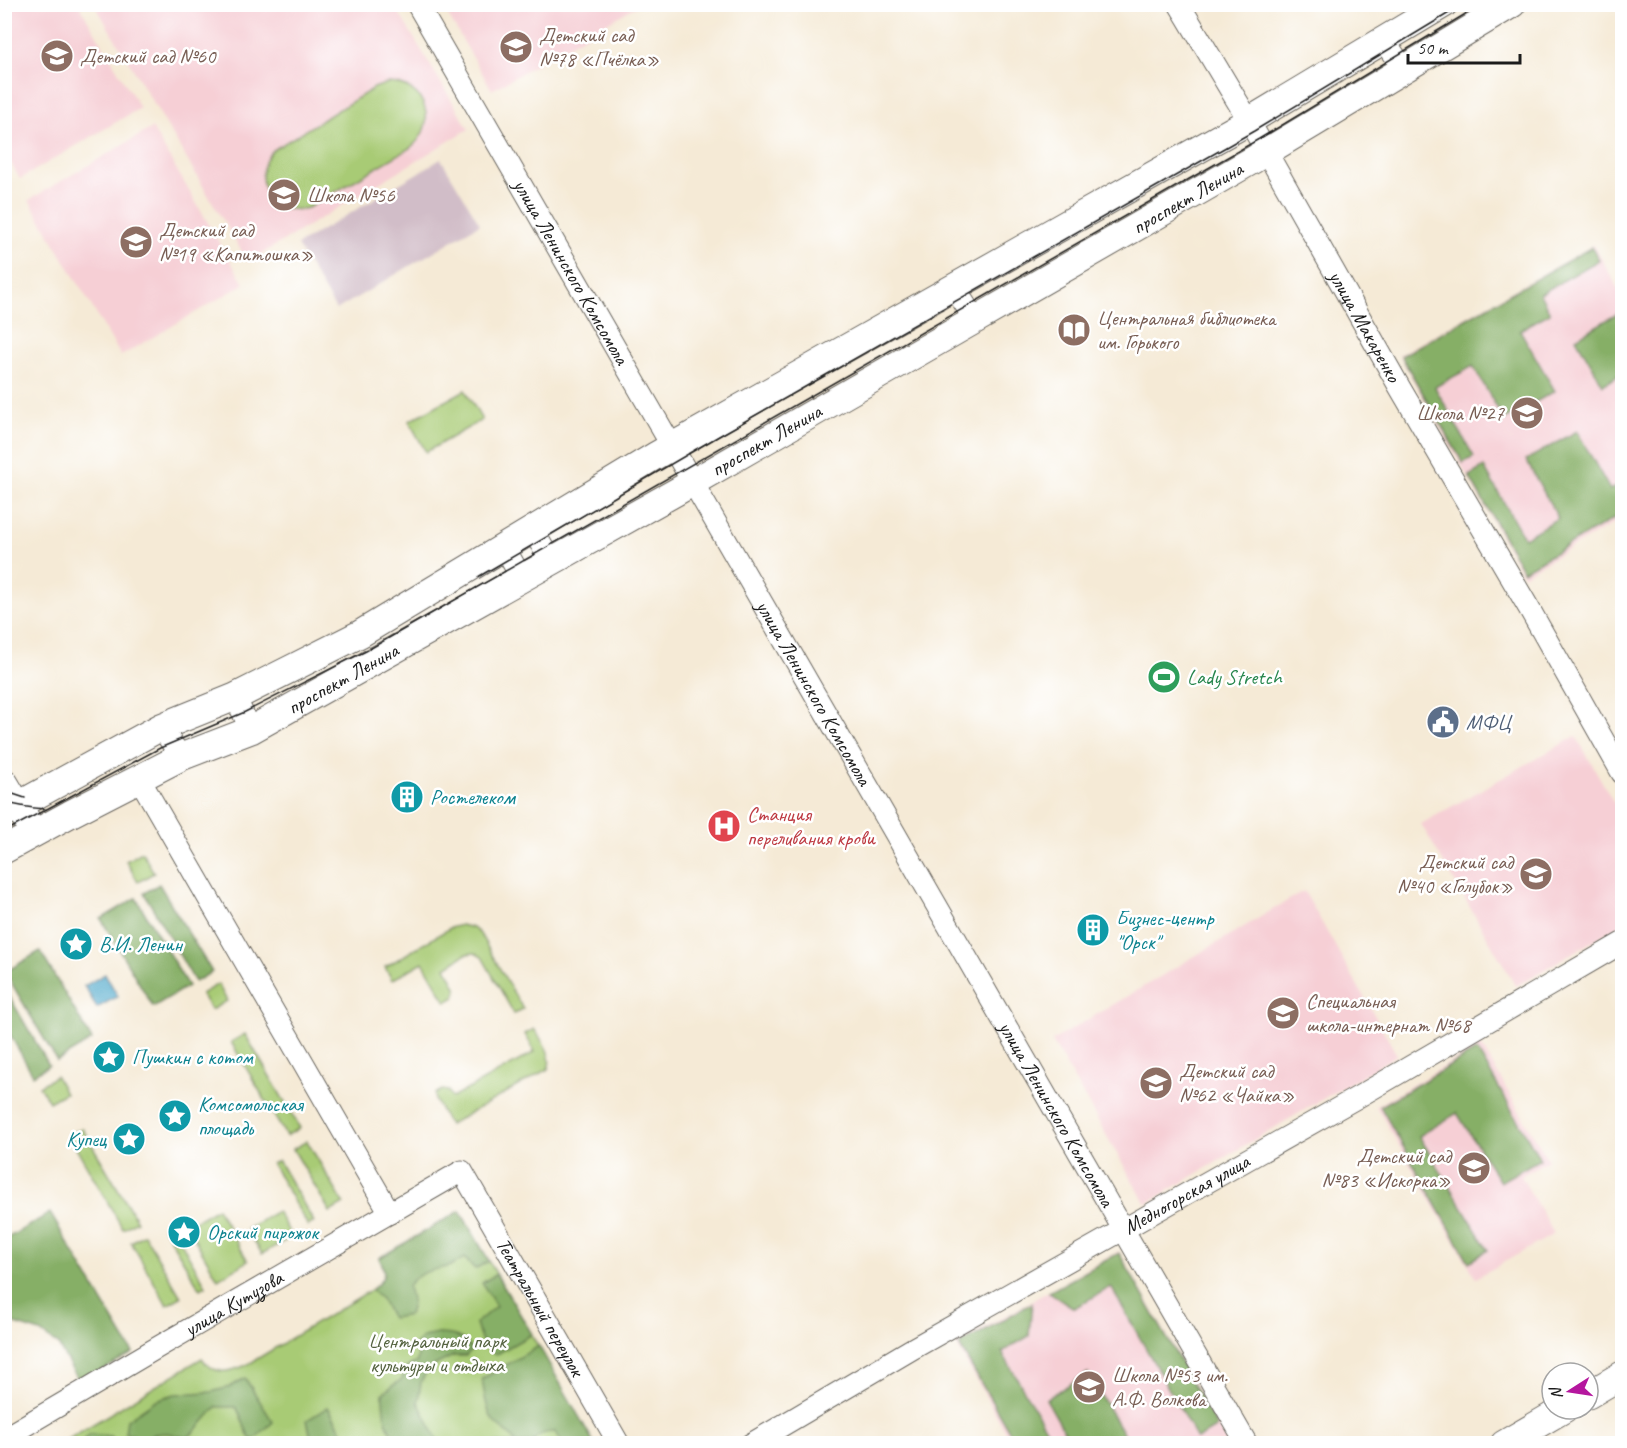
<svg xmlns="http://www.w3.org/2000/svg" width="1627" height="1448" viewBox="0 0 1627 1448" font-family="Caveat,sans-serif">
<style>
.built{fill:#f6cfd5}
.industrial{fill:#d1bdc8}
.green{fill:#a8cb74;stroke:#627448;stroke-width:1.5}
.forest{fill:#86af66;stroke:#516641;stroke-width:1.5}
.water{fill:#4aa6c9;stroke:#336172;stroke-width:1.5}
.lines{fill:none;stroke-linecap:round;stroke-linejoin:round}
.minor-casing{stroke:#68645d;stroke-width:23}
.major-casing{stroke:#68645d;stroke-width:29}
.minor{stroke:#fff;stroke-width:21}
.major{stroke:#fff;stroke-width:27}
.tram{stroke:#1c1c1c;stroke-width:1.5}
.labels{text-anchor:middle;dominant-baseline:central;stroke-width:5;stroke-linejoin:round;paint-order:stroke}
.education-label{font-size:21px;fill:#785e54;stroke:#fff;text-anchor:start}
.street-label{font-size:21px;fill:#1c1c1c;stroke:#fff}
.leisure-label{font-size:21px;fill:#27864d;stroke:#fff;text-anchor:start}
.service-label{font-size:21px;fill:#4e5e75;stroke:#fff;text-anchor:start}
.culture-label{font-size:21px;fill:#0d838f;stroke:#fff;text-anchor:start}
.health-label{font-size:21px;fill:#be3a42;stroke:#fff;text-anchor:start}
.park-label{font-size:21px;fill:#54623f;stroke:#fff}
</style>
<rect width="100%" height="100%" fill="#fff"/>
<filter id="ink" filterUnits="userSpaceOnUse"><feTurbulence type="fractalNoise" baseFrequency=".0167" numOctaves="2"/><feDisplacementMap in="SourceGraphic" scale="12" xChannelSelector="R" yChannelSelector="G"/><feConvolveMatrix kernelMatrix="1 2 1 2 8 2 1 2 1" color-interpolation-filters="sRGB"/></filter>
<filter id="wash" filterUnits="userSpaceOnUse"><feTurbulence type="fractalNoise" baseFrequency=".008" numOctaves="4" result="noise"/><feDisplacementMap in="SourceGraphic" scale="24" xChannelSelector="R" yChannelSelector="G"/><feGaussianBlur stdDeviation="1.35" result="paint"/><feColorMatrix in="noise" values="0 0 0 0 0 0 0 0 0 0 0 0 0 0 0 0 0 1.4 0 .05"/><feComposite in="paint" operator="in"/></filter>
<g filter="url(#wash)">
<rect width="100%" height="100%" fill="#f5ead6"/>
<!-- built -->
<g class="built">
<path d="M4,5H79L140,108L20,179L5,153Z"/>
<path d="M95,5H394L469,129L248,262Z"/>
<path d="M442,5H638L492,90Z"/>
<path d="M152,128L244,284L121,356L29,200Z"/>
<path d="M1594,245L1622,296V519L1523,575L1399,355Z"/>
<path d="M1576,736L1622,817V924L1516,986L1421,824Z"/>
<path d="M1304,891L1397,1055L1146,1204L1052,1041Z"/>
<path d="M1481,1045L1548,1160L1521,1176L1554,1234L1476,1278L1376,1106Z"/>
<path d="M1119,1251L1228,1443H1012L956,1344Z"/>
</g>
<!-- industrial -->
<path class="industrial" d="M441,159L480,224L336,310L297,245Z"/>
<!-- green -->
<g class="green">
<path d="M388,83C426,83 440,125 410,148L308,208C271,218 247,178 273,150L374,88Z"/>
<path d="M465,390L482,420L426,452L409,421Z"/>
<path d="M142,852L154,873L138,882L126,861Z"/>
<path d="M461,925L473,928L480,934L523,1009L514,1014L482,957L475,953L466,954L446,967L457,989L455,997L446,1002L423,962L392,980L385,967L450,928Z"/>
<path d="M218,984L227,1001L211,1010L201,994Z"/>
<path d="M534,1029C542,1041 554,1055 548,1069L449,1125L435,1100V1094L442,1090L448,1091L452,1098L535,1052L525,1034Z"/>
<path d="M245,1034L300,1128L286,1136L231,1042Z"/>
<path d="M56,1076L65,1093L49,1102L39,1086Z"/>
<path d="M82,1128L137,1221L123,1229L69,1135Z"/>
<path d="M307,1141L344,1204L330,1212L293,1149Z"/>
<path d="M278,1160L314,1222L308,1226L272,1164Z"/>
<path d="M217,1208L248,1261L218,1279L187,1226Z"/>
<path d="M277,1211L292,1237L262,1254L247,1229Z"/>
<path d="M460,1211L594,1443L60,1444L202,1358C215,1377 229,1372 247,1365L371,1290C384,1280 388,1273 379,1258Z"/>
<path d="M170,1223L206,1286L200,1289L163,1227Z"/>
<path d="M144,1234L181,1297L167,1305L131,1242Z"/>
</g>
<!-- forest -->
<g class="forest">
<path d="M1592,247L1599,260L1540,294L1550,313L1520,330L1555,391L1504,420L1473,366L1435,387L1474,457L1463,463L1401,356Z"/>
<path d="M1622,311V373L1603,385L1576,338Z"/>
<path d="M1577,431L1610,490L1622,483V514L1523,571L1469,476L1484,467L1524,538L1558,518L1526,460Z"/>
<path d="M159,884L212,972L195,982L144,893Z"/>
<path d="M136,898L188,986L153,1007L101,919Z"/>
<path d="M40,951L92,1040L57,1061L5,972Z"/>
<path d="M5,989L49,1065L33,1075L5,1026Z"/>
<path d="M1477,1050L1540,1159L1500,1182L1457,1113L1419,1136L1488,1250L1469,1262L1380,1106Z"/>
<path d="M460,1211L489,1261L475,1269L464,1258C459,1261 453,1265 447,1267C430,1271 419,1271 408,1286L412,1304L409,1315L392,1318L381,1299L371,1290C384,1280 388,1274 379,1258Z"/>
<path d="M50,1213L133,1353L80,1383L58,1345L40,1332L5,1321L4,1240Z"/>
<path d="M1119,1253L1217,1427L1197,1439L1111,1287L1074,1308L1049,1292Z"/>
<path d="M496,1274L532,1334L495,1355C482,1344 480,1340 476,1323L496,1306L482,1283Z"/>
<path d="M1032,1303L1029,1336L1002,1352L1054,1443H1016L959,1345Z"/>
<path d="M437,1334C451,1334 465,1336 471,1350L466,1356H453L441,1362L428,1369L421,1382L418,1402L439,1443H411L402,1439L393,1437C385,1421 383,1412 383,1393L402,1379L406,1368L417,1362L418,1354L416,1344L423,1337Z"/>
<path d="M539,1346L594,1443H563L555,1432C545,1432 537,1434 532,1443H516C509,1431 505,1433 496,1424C487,1416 484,1391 482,1379Z"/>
<path d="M1088,1373L1125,1437L1114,1443H1071L1046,1399Z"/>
<path d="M245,1378L273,1422L252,1441C245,1432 243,1418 236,1407H217C206,1418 199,1429 187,1438L167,1433L155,1434L143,1438L125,1433L127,1420L156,1400L175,1394L211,1392L230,1387Z"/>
<path d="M328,1407L349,1443H309L310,1433L307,1420Z"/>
<path d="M90,1434L110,1436L118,1443H81Z"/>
</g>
<!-- water -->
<path class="water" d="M105,974L118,996L97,1008L84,986Z"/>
</g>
<g filter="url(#ink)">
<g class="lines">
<!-- minor casing -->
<g class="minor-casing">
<g id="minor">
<path id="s1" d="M417,4L1247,1444"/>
<path id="s2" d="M1179,4L1249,121L1400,388L1530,610L1622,773"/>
<path d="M1384,40L1404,69"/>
<path d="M954,287L975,320"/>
<path d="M533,530L551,562"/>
<path d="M504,547L522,579"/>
<path d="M235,697L251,730"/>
<path d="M161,727L181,757"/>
<path d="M139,778L390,1213"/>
<path id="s3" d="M4,1438L160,1346L462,1171L619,1444"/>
<path id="s4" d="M751,1444L912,1349L1358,1097L1622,943"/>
</g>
</g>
<!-- major casing -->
<g class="major-casing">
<g id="major">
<path d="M4,782L26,819"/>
<path d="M4,813L161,727L235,697L360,634L655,456L1249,121L1444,4"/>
<path id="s5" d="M4,850L70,814L181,757L251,730L676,492L975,320L1253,160L1512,4"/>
<path d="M1588,1395L1622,1375"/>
<path d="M1504,1444L1564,1409"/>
</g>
</g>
<!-- minor -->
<use href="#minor" class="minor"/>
<!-- major -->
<use href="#major" class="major"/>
<!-- tram -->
<g class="tram">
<path d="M478,577L719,436L1254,131L1464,4"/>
<path d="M4,791L25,798"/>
<path d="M4,802C18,806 31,808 45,809"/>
<path d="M4,832L160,748L245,712L366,651L1259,139L1482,4"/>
</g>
</g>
</g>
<!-- icons -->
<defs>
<g id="school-disc" transform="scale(1.725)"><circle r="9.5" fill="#8d6e63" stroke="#fff"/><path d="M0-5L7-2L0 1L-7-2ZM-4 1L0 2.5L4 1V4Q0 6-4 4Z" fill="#fff"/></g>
<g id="library-disc" transform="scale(1.725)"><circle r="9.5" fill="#8d6e63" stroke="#fff"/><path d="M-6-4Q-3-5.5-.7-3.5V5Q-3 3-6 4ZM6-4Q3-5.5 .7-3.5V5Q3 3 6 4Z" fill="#fff"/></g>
<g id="stadium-disc" transform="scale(1.725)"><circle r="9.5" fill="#2e9e5b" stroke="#fff"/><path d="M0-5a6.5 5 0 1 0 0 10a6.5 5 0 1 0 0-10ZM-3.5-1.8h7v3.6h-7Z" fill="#fff"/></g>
<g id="civic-disc" transform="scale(1.725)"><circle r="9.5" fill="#5c6f8a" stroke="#fff"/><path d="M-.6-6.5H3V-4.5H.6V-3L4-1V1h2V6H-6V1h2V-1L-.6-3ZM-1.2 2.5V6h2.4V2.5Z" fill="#fff"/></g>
<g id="building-disc" transform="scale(1.725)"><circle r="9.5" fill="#0f9aa8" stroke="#fff"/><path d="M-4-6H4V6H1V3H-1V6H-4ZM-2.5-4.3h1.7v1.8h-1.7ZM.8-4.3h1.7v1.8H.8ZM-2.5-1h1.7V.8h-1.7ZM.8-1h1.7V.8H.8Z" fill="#fff"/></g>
<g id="hospital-disc" transform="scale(1.725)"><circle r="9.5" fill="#e0444e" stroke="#fff"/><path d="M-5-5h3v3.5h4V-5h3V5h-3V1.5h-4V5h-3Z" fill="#fff"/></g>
<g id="sight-disc" transform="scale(1.725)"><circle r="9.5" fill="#0f9aa8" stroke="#fff"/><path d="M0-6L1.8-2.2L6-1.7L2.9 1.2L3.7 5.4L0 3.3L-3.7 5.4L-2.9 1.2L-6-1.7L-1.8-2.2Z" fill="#fff"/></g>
</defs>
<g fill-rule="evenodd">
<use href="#school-disc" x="516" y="47"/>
<use href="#school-disc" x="57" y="56"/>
<use href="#school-disc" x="284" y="195"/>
<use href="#school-disc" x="136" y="242"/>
<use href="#library-disc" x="1074" y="330"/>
<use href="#school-disc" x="1527" y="413"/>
<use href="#stadium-disc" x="1164" y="677"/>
<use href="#civic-disc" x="1443" y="722"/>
<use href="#building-disc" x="407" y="797"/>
<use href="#hospital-disc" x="724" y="826"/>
<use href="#school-disc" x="1536" y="874"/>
<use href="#building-disc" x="1093" y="930"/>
<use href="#sight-disc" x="76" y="944"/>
<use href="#school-disc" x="1283" y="1013"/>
<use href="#sight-disc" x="109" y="1057"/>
<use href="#school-disc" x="1156" y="1083"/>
<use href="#sight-disc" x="175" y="1116"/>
<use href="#sight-disc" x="129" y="1139"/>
<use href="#school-disc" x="1474" y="1168"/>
<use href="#sight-disc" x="184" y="1232"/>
<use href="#school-disc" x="1089" y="1387"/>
</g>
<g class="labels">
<!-- education labels -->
<g class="education-label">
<text x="539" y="35">Детский сад<tspan x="539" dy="24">№78 «Пчёлка»</tspan></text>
<text x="80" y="56">Детский сад №60</text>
<text x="307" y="195">Школа №56</text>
<text x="159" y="230">Детский сад<tspan x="159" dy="24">№19 «Капитошка»</tspan></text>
<text x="1097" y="318">Центральная библиотека<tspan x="1097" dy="24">им. Горького</tspan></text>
<text x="1504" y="413" text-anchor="end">Школа №27</text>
<text x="1513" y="862" text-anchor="end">Детский сад<tspan x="1513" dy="24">№40 «Голубок»</tspan></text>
<text x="1306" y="1001">Специальная<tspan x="1306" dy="24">школа-интернат №68</tspan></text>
<text x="1179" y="1071">Детский сад<tspan x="1179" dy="24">№62 «Чайка»</tspan></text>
<text x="1451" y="1156" text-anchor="end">Детский сад<tspan x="1451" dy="24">№83 «Искорка»</tspan></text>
<text x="1112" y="1375">Школа №53 им.<tspan x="1112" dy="24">А.Ф. Волкова</tspan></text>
</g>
<!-- street labels -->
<g class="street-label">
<text stroke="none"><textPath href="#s5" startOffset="1352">проспект Ленина</textPath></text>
<text stroke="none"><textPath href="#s1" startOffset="309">улица Ленинского Комсомола</textPath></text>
<text stroke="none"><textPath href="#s2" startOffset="372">улица Макаренко</textPath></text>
<text stroke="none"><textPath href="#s5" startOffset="866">проспект Ленина</textPath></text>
<text stroke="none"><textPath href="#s5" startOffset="380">проспект Ленина</textPath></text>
<text stroke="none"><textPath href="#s1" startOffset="795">улица Ленинского Комсомола</textPath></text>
<text stroke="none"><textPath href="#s1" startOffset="1281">улица Ленинского Комсомола</textPath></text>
<text stroke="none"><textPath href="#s4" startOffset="502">Медногорская улица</textPath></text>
<text stroke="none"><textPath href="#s3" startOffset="266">улица Кутузова</textPath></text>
<text stroke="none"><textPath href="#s3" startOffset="687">Театральный переулок</textPath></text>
</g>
<!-- leisure labels -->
<g class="leisure-label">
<text x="1187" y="677">Lady Stretch</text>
</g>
<!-- service labels -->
<g class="service-label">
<text x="1466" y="722">МФЦ</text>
</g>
<!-- culture labels -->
<g class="culture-label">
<text x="430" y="797">Ростелеком</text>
<text x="1116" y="918">Бизнес-центр<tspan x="1116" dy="24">"Орск"</tspan></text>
<text x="99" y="944">В.И. Ленин</text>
<text x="132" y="1057">Пушкин с котом</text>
<text x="198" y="1104">Комсомольская<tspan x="198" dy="24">площадь</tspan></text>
<text x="106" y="1139" text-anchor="end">Купец</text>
<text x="207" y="1232">Орский пирожок</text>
</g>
<!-- health labels -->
<g class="health-label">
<text x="747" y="814">Станция<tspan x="747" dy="24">переливания крови</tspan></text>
</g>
<!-- park labels -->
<g class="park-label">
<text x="437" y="1341">Центральный парк<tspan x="437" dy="24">культуры и отдыха</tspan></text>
</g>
</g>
<!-- margin -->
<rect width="1627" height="1448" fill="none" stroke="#fff" stroke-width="24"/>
<!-- north arrow -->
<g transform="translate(1570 1391) rotate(258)"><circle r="28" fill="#ffffff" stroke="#a4a4a4" stroke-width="1.5"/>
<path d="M0-4.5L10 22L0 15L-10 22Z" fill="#b5179e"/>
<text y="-9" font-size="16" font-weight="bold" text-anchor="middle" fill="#1c1c1c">N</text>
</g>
<!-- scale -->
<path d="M1408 54v9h112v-9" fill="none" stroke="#1c1c1c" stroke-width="3"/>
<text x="1417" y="54" font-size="18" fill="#1c1c1c" stroke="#ffffff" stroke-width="4.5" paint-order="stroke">50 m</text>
</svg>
